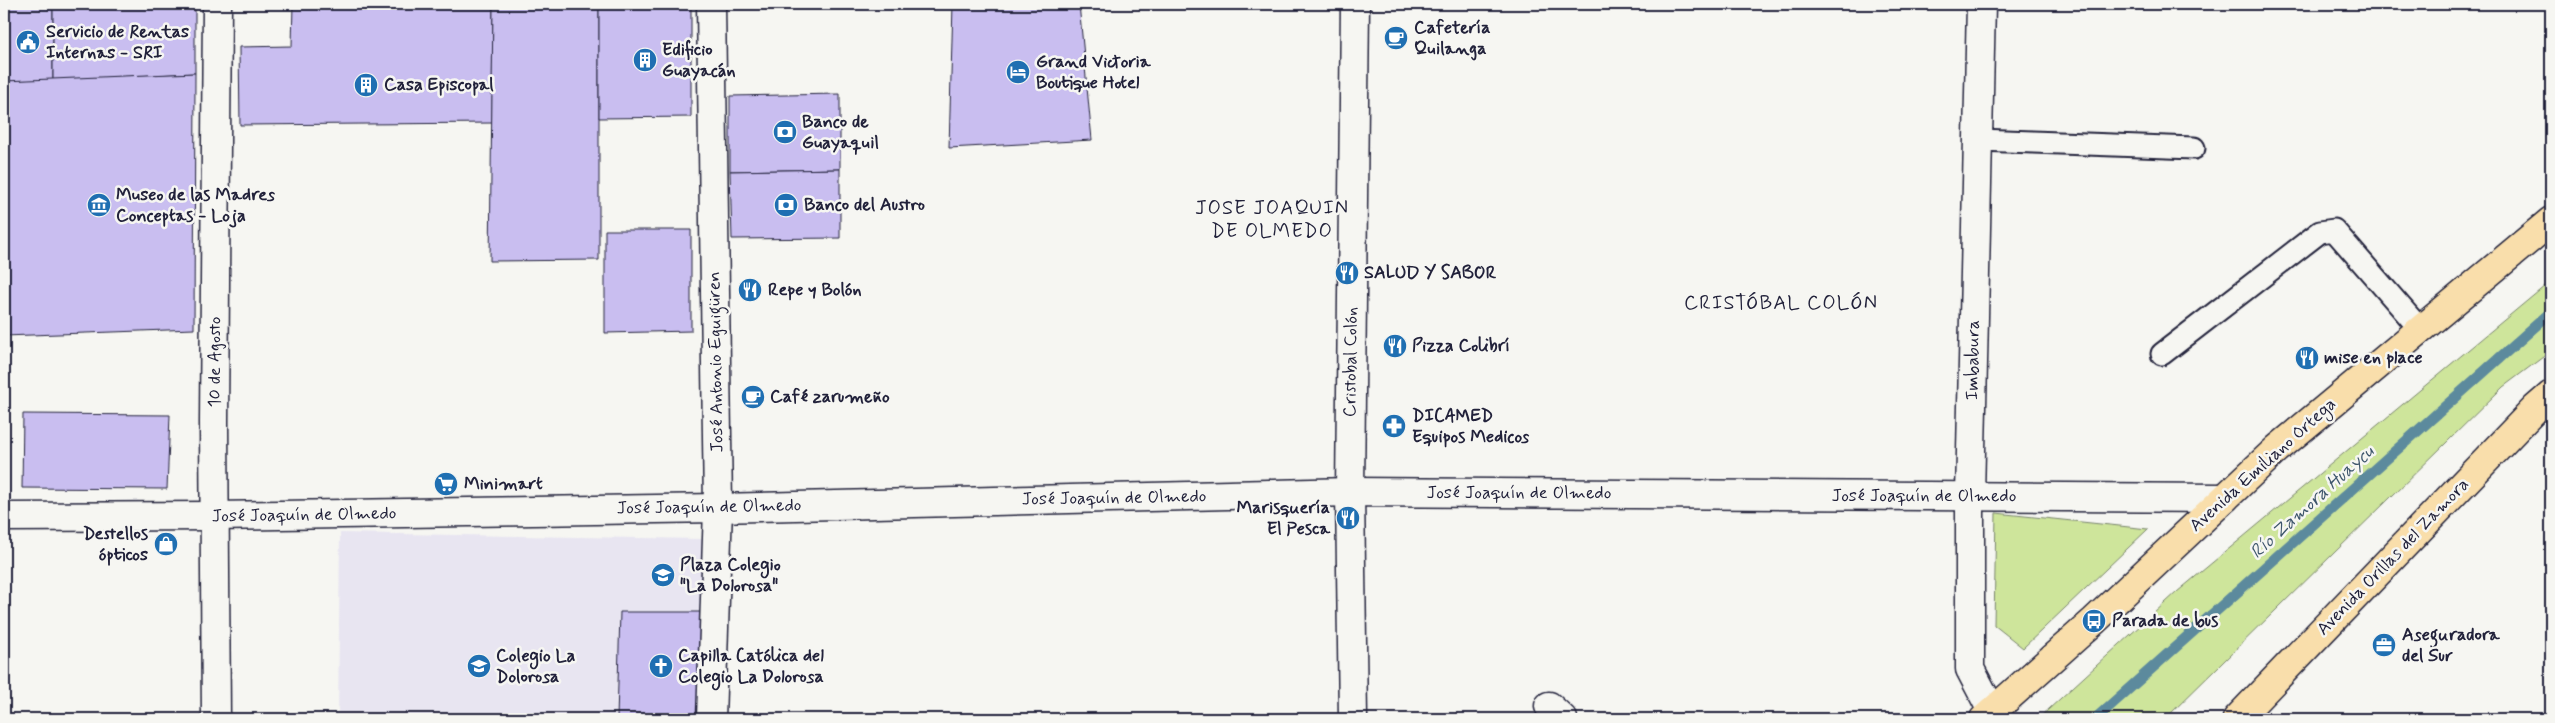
<svg xmlns="http://www.w3.org/2000/svg" width="2555" height="723" viewBox="0 0 2555 723" font-family="Mynerve,sans-serif">
<style>
.built{fill:#e8e5f1}
.green{fill:#cee59b;stroke:#78846b}
.lines{fill:none;stroke-linecap:round;stroke-linejoin:round}
.stream{stroke:#5b8a9d;stroke-width:11}
.building{fill:#c9bef0;stroke:#22223b}
.lane-casing{stroke:#22223b;stroke-width:25}
.street-casing{stroke:#22223b;stroke-width:31}
.primary-casing{stroke:#22223b;stroke-width:31}
.lane{stroke:#f6f6f2;stroke-width:21}
.street{stroke:#f6f6f2;stroke-width:28}
.primary{stroke:#f9deab;stroke-width:28}
.labels{text-anchor:middle;dominant-baseline:central;stroke-width:5;stroke-linejoin:round;paint-order:stroke}
.poi-label{font-size:18px;font-weight:bold;fill:#22223b;stroke:#f6f6f2;text-anchor:start}
.street-label{font-size:18px;fill:#22223b;stroke:#f6f6f2}
.water-label{font-size:19px;font-style:italic;fill:#3e566c;stroke:#f6f6f2}
.quarter-label{font-size:20px;letter-spacing:1px;fill:#22223b;stroke:#f6f6f2}
</style>
<rect width="100%" height="100%" fill="#f6f6f2"/>
<filter id="ink" filterUnits="userSpaceOnUse"><feTurbulence type="fractalNoise" baseFrequency=".02" numOctaves="2"/><feDisplacementMap in="SourceGraphic" scale="10" xChannelSelector="R" yChannelSelector="G"/><feConvolveMatrix kernelMatrix="1 2 1 2 8 2 1 2 1" color-interpolation-filters="sRGB"/></filter>
<g filter="url(#ink)">
<!-- built -->
<path class="built" d="M340,533L704,539L703,612L620,613L617,719H338Z"/>
<!-- green -->
<g class="green">
<path d="M2551,281V351L2503,387L2165,719H2038L2177,592Z"/>
<path d="M1996,513L2148,529L2023,648L1994,625Z"/>
</g>
<g class="lines">
<!-- stream -->
<path class="stream" d="M2095,719L2551,312"/>
</g>
<!-- building -->
<g class="building">
<path d="M4,4H53V80L4,81Z"/>
<path d="M53,4H195V73L53,80Z"/>
<path d="M293,4H493L492,123L240,125L239,47L292,46Z"/>
<path d="M493,4H599V260L490,261Z"/>
<path d="M599,4H691V117L599,118Z"/>
<path d="M953,4H1079L1092,140L949,148Z"/>
<path d="M195,73L194,329L4,336V81Z"/>
<path d="M840,94V169L730,171V96Z"/>
<path d="M840,169V238L732,239L730,171Z"/>
<path d="M605,230H691V331L605,333Z"/>
<path d="M23,414L170,415L167,489L22,488Z"/>
<path d="M620,612H703L702,719H617Z"/>
</g>
<g class="lines">
<!-- lane casing -->
<g class="lane-casing">
<g id="lane">
<path d="M1978,140L2194,148"/>
<path d="M2162,354L2320,232L2334,230L2420,329"/>
</g>
</g>
<!-- street casing -->
<g class="street-casing">
<g id="street">
<path d="M711,4L718,508L711,719"/>
<path d="M1981,4L1970,496V669L1992,711"/>
<path d="M4,517L215,516L718,508L1350,492L2225,498"/>
<path d="M1549,706L1563,719"/>
<path d="M216,719L214,422L217,4"/>
<path d="M1353,719L1350,492L1355,4"/>
</g>
</g>
<!-- primary casing -->
<g class="primary-casing">
<g id="primary">
<path d="M1984,719L2094,621L2277,449L2551,221"/>
<path d="M2237,719L2536,408L2551,395"/>
</g>
</g>
<!-- lane -->
<use href="#lane" class="lane"/>
<!-- street -->
<use href="#street" class="street"/>
<!-- primary -->
<use href="#primary" class="primary"/>
</g>
</g>
<!-- icons -->
<defs>
<g id="cafe-disc" transform="scale(1.25)"><circle r="9.5" fill="#1f6fb2" stroke="#f6f6f2"/><path d="M-5.5-4.5H6V0H3Q3 3.5 0 3.5H-2.5Q-5.5 3.5-5.5 0ZM3-3.2v2h1.7v-2ZM-6 4.5H4V6H-6Z" fill="#fff"/></g>
<g id="civic-disc" transform="scale(1.25)"><circle r="9.5" fill="#1f6fb2" stroke="#f6f6f2"/><path d="M-.6-6.5H3V-4.5H.6V-3L4-1V1h2V6H-6V1h2V-1L-.6-3ZM-1.2 2.5V6h2.4V2.5Z" fill="#fff"/></g>
<g id="building-disc" transform="scale(1.25)"><circle r="9.5" fill="#1f6fb2" stroke="#f6f6f2"/><path d="M-4-6H4V6H1V3H-1V6H-4ZM-2.5-4.3h1.7v1.8h-1.7ZM.8-4.3h1.7v1.8H.8ZM-2.5-1h1.7V.8h-1.7ZM.8-1h1.7V.8H.8Z" fill="#fff"/></g>
<g id="hotel-disc" transform="scale(1.25)"><circle r="9.5" fill="#1f6fb2" stroke="#f6f6f2"/><path d="M-6-4.5h1.5V1H6V5H4.5V3h-9V5H-6ZM-4 0a1.8 1.8 0 1 1 3.6 0ZM.5 0V-2.5h3Q6-2.5 6 0Z" fill="#fff"/></g>
<g id="bank-disc" transform="scale(1.25)"><circle r="9.5" fill="#1f6fb2" stroke="#f6f6f2"/><path d="M-6-4H6V4H-6ZM0-2.3a2.3 2.3 0 1 0 0 4.6a2.3 2.3 0 1 0 0-4.6Z" fill="#fff"/></g>
<g id="museum-disc" transform="scale(1.25)"><circle r="9.5" fill="#1f6fb2" stroke="#f6f6f2"/><path d="M0-6L6-3V-2H-6V-3ZM-5-1h2V3h-2ZM-1-1h2V3h-2ZM3-1h2V3H3ZM-6 4H6V6H-6Z" fill="#fff"/></g>
<g id="restaurant-disc" transform="scale(1.25)"><circle r="9.5" fill="#1f6fb2" stroke="#f6f6f2"/><path d="M-5-6h1v4h1v-4h1v4h1v-4h1v5L-1.5 .5V6h-2V.5L-5-1ZM5-6V6H3V1.5H1.5Q1.5-4 5-6Z" fill="#fff"/></g>
<g id="pharmacy-disc" transform="scale(1.25)"><circle r="9.5" fill="#1f6fb2" stroke="#f6f6f2"/><path d="M-2-6h4v4h4v4h-4v4h-4v-4h-4v-4h4Z" fill="#fff"/></g>
<g id="supermarket-disc" transform="scale(1.25)"><circle r="9.5" fill="#1f6fb2" stroke="#f6f6f2"/><path d="M-6-5.5h2.5l.6 2H6L4.5 2H-2.5L-4.4-4H-6ZM-1.5 3.2a1.3 1.3 0 1 0 .1 0ZM3 3.2a1.3 1.3 0 1 0 .1 0Z" fill="#fff"/></g>
<g id="shop-disc" transform="scale(1.25)"><circle r="9.5" fill="#1f6fb2" stroke="#f6f6f2"/><path d="M-5-2.5h2.3a2.7 3.5 0 0 1 5.4 0H5L5.5 6h-11ZM-1.5-2.5h3a1.5 2.3 0 0 0-3 0Z" fill="#fff"/></g>
<g id="university-disc" transform="scale(1.25)"><circle r="9.5" fill="#1f6fb2" stroke="#f6f6f2"/><path d="M0-5L7-2L0 1L-7-2ZM-4 1L0 2.5L4 1V4Q0 6-4 4Z" fill="#fff"/></g>
<g id="bus-disc" transform="scale(1.25)"><circle r="9.5" fill="#1f6fb2" stroke="#f6f6f2"/><path d="M-5-6H5V4H4V6H2V4H-2V6H-4V4H-5ZM-3.5-4V0h7V-4ZM-3.5 1.2v1.5H-2V1.2ZM2 1.2v1.5H3.5V1.2Z" fill="#fff"/></g>
<g id="office-disc" transform="scale(1.25)"><circle r="9.5" fill="#1f6fb2" stroke="#f6f6f2"/><path d="M-6-3h4V-5.5h4V-3h4V5H-6ZM-1-4.5V-3h2v-1.5ZM-6 0V1H6V0Z" fill="#fff"/></g>
<g id="church-disc" transform="scale(1.25)"><circle r="9.5" fill="#1f6fb2" stroke="#f6f6f2"/><path d="M-1.2-6h2.4v3.5h3.3v2.4h-3.3V6h-2.4V-.1h-3.3v-2.4h3.3Z" fill="#fff"/></g>
</defs>
<g fill-rule="evenodd">
<use href="#cafe-disc" x="1396" y="38"/>
<use href="#civic-disc" x="28" y="42"/>
<use href="#building-disc" x="645" y="60"/>
<use href="#hotel-disc" x="1018" y="72"/>
<use href="#building-disc" x="366" y="85"/>
<use href="#bank-disc" x="785" y="132"/>
<use href="#museum-disc" x="99" y="205"/>
<use href="#bank-disc" x="786" y="205"/>
<use href="#restaurant-disc" x="1347" y="273"/>
<use href="#restaurant-disc" x="750" y="290"/>
<use href="#restaurant-disc" x="1395" y="346"/>
<use href="#restaurant-disc" x="2307" y="358"/>
<use href="#cafe-disc" x="753" y="397"/>
<use href="#pharmacy-disc" x="1394" y="426"/>
<use href="#supermarket-disc" x="446" y="484"/>
<use href="#restaurant-disc" x="1348" y="518"/>
<use href="#shop-disc" x="166" y="544"/>
<use href="#university-disc" x="663" y="575"/>
<use href="#bus-disc" x="2094" y="621"/>
<use href="#office-disc" x="2384" y="645"/>
<use href="#university-disc" x="479" y="666"/>
<use href="#church-disc" x="661" y="666"/>
</g>
<g class="labels">
<!-- poi labels -->
<g class="poi-label">
<text x="1414" y="28">Cafetería<tspan x="1414" dy="21">Quilanga</tspan></text>
<text x="46" y="32">Servicio de Rentas<tspan x="46" dy="21">Internas - SRI</tspan></text>
<text x="662" y="50">Edificio<tspan x="662" dy="21">Guayacán</tspan></text>
<text x="1036" y="62">Grand Victoria<tspan x="1036" dy="21">Boutique Hotel</tspan></text>
<text x="384" y="85">Casa Episcopal</text>
<text x="802" y="122">Banco de<tspan x="802" dy="21">Guayaquil</tspan></text>
<text x="116" y="195">Museo de las Madres<tspan x="116" dy="21">Conceptas - Loja</tspan></text>
<text x="804" y="205">Banco del Austro</text>
<text x="1364" y="273">SALUD Y SABOR</text>
<text x="768" y="290">Repe y Bolón</text>
<text x="1412" y="346">Pizza Colibrí</text>
<text x="2324" y="358">mise en place</text>
<text x="770" y="397">Café zarumeño</text>
<text x="1412" y="416">DICAMED<tspan x="1412" dy="21">Equipos Medicos</tspan></text>
<text x="464" y="484">Minimart</text>
<text x="1330" y="508" text-anchor="end">Marisquería<tspan x="1330" dy="21">El Pesca</tspan></text>
<text x="148" y="534" text-anchor="end">Destellos<tspan x="148" dy="21">ópticos</tspan></text>
<text x="680" y="565">Plaza Colegio<tspan x="680" dy="21">"La Dolorosa"</tspan></text>
<text x="2112" y="621">Parada de bus</text>
<text x="2402" y="635">Aseguradora<tspan x="2402" dy="21">del Sur</tspan></text>
<text x="496" y="656">Colegio La<tspan x="496" dy="21">Dolorosa</tspan></text>
<text x="678" y="656">Capilla Católica del<tspan x="678" dy="21">Colegio La Dolorosa</tspan></text>
</g>
<!-- street labels -->
<g class="street-label">
<text transform="translate(1973 360) rotate(-89)">Imbabura</text>
<text transform="translate(215 362) rotate(-90)">10 de Agosto</text>
<text transform="translate(716 362) rotate(-91)">José Antonio Eguigüren</text>
<text transform="translate(1351 362) rotate(-89)">Cristobal Colón</text>
<text transform="translate(2263 465) rotate(-42)">Avenida Emiliano Ortega</text>
<text x="1519" y="493">José Joaquín de Olmedo</text>
<text x="1924" y="496">José Joaquín de Olmedo</text>
<text transform="translate(1114 498) rotate(-1)">José Joaquín de Olmedo</text>
<text transform="translate(709 507) rotate(-1)">José Joaquín de Olmedo</text>
<text transform="translate(304 515) rotate(-1)">José Joaquín de Olmedo</text>
<text transform="translate(2393 557) rotate(-46)">Avenida Orillas del Zamora</text>
</g>
<!-- water labels -->
<g class="water-label">
<text transform="translate(2312 502) rotate(-42)">Río Zamora Huaycu</text>
</g>
<!-- quarter labels -->
<g class="quarter-label">
<text x="1272" y="208">JOSE JOAQUIN<tspan x="1272" dy="23">DE OLMEDO</tspan></text>
<text x="1781" y="303">CRISTÓBAL COLÓN</text>
</g>
</g>
<!-- margin -->
<rect width="2555" height="723" fill="none" stroke="#f6f6f2" stroke-width="20"/>
<rect x="10" y="10" width="2535" height="703" fill="none" stroke="#22223b" stroke-width="2" filter="url(#ink)"/>
</svg>
